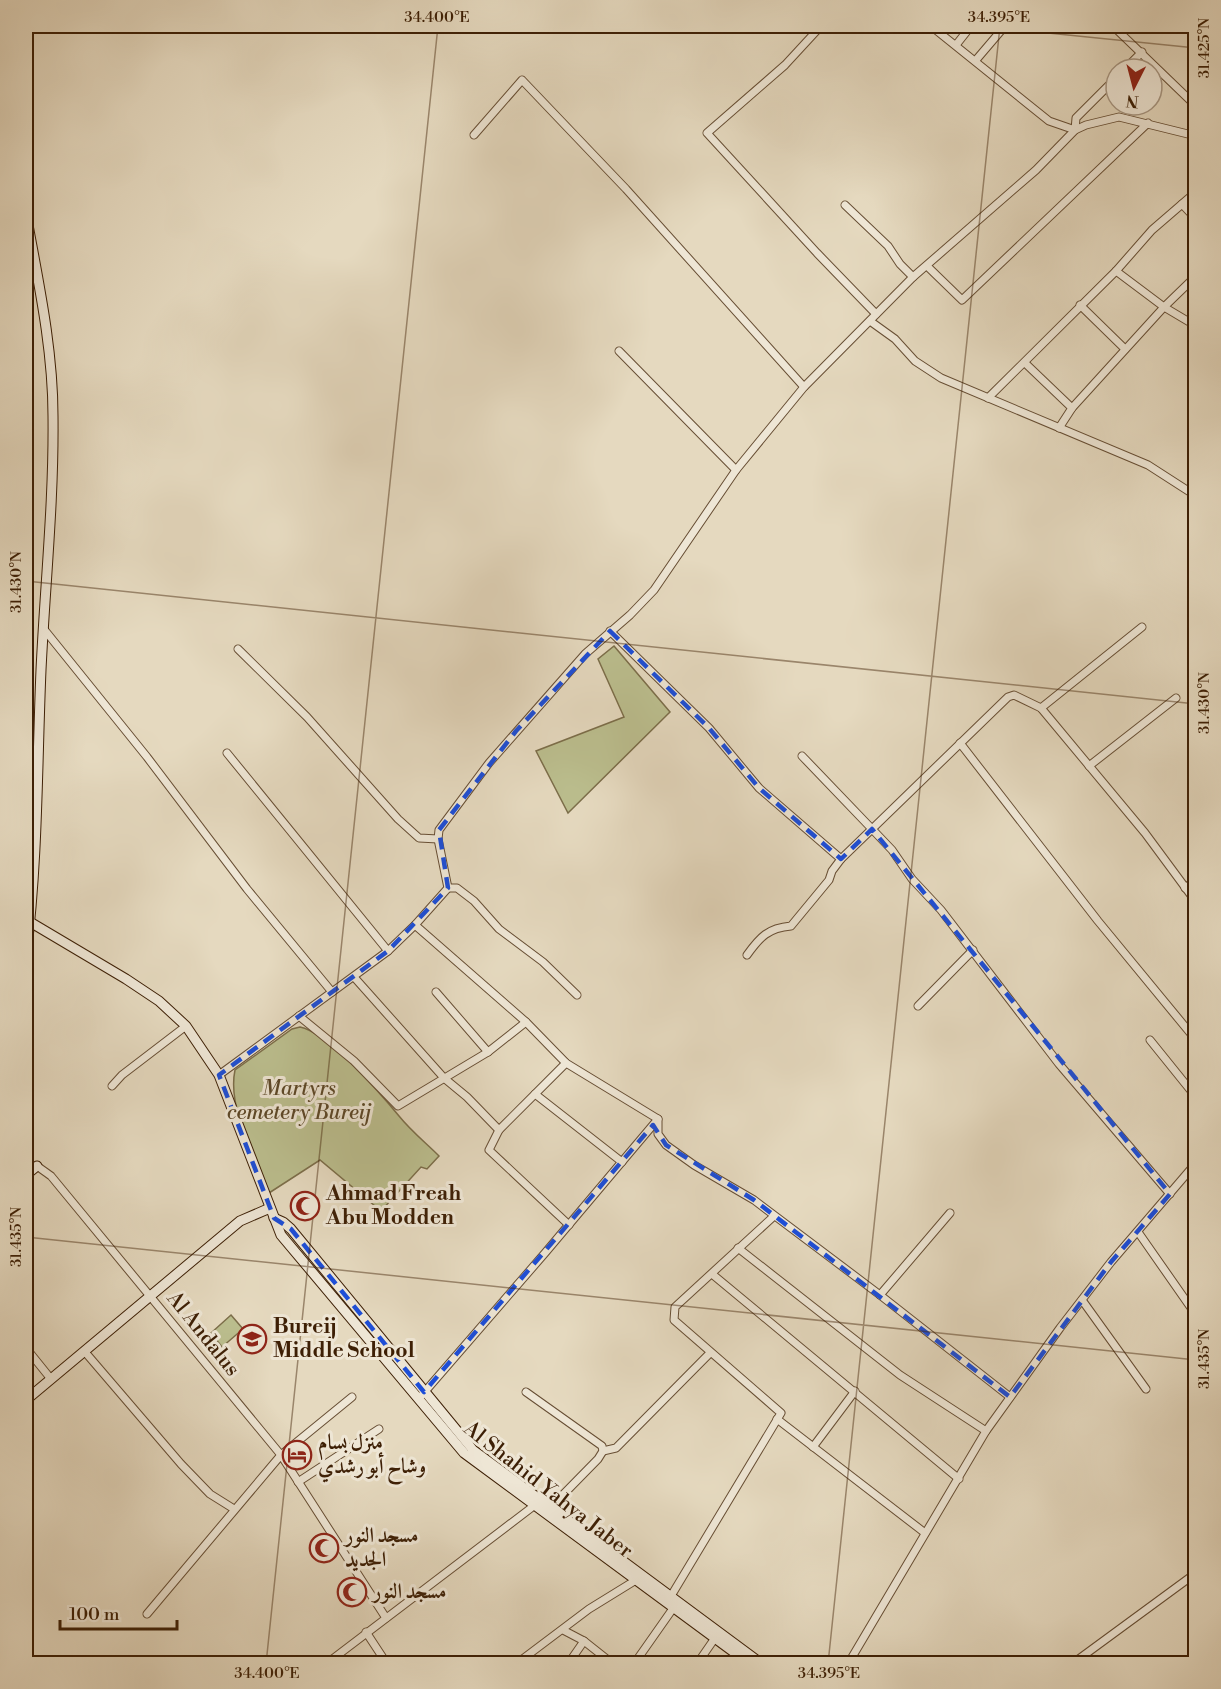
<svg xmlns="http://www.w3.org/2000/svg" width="1221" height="1689" viewBox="0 0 1221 1689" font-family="'Libre Bodoni',Amiri,serif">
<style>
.green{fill:#bbbe8e;stroke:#7c6e4a;stroke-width:1.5}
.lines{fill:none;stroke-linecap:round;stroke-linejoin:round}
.street-casing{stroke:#674e34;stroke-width:9}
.secondary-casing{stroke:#3d1f05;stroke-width:11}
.street{stroke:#eee6d5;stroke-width:7}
.secondary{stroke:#eee6d5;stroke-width:9}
.marked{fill:none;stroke:#1d4ed8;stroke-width:4.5;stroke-dasharray:12 8;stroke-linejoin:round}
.ticks{fill:none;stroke:#3d1f05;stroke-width:1.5;stroke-opacity:0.45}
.labels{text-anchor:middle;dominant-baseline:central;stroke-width:6;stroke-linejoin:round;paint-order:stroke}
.park-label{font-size:21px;font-style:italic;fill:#5c4727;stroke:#eee6d5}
.poi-label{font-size:21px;font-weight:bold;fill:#3d1f05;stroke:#eee6d5;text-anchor:start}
.street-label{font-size:21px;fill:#3d1f05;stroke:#eee6d5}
.neatline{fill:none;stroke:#3d1f05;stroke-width:2}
.ticks-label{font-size:15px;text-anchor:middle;fill:#3d1f05}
</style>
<rect width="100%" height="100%" fill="#e5d9bf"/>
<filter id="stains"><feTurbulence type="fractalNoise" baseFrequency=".00333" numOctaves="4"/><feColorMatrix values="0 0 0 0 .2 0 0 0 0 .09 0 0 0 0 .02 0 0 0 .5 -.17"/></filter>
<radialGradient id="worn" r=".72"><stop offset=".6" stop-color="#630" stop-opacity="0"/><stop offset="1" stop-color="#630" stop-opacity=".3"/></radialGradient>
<!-- green -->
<g class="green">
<path d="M614,646L670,712L568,813L536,751L624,717L598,659Z"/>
<path d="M300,1027C327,1032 381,1094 399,1116C411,1131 426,1143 439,1156L427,1169L421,1167L381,1211L320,1160L269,1193C255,1157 227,1108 235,1070L292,1029Z"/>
<path d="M231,1315L243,1329L222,1347L211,1333Z"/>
</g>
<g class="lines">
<!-- street casing -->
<g class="street-casing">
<g id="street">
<path d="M821,26L785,65L707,133L817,253L876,314"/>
<path d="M931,26L1049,121L1075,130L1076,118L1116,78"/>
<path d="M1113,26L1196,106"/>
<path d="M956,45L971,26"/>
<path d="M976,60L1005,26"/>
<path d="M1125,69L1142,52"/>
<path d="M474,135L522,80L626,189L804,387"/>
<path d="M1182,204L1196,219"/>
<path d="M845,205L888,246L900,264L913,277"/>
<path d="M927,266L962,300L1148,123"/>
<path d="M1116,271L1164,307L1196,326"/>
<path d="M1080,305L1125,349"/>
<path d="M870,321L895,339L915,361L941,378L1148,465L1193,494L1196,501"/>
<path d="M619,351L736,470"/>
<path d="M1025,363L1072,408"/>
<path d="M988,398L1116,271L1152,230L1196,192"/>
<path d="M1059,428L1072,408L1164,307L1196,276"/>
<path d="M43,628L147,757L247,889L332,992"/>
<path d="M610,631L709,728L759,788L841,859L872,829L892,850L912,879L941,910L1059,1064L1170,1194"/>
<path d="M238,649L307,717L398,819L419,838L438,839"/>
<path d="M1041,708L1142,627"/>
<path d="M960,743L1098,921L1196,1040"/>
<path d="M227,753L388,951"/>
<path d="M802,756L872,829L1008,697L1014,695L1041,708L1145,833L1196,902"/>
<path d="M1089,766L1176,698"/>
<path d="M448,888H457L474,901L499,929L543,962L577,995"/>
<path d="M1185,888L1196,880"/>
<path d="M415,925L526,1022L566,1063L658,1119V1134L666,1145L694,1165L754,1200L880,1295L1010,1397"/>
<path d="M747,955C760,937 768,928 791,926L829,880L832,871L841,859"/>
<path d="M354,977L444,1078L467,1097L499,1130"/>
<path d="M436,992L488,1052"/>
<path d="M918,1006L973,950"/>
<path d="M299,1016L354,1061L398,1106L488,1052L526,1022"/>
<path d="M1150,1040L1196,1097"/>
<path d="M566,1063L499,1130L489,1150L569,1225"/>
<path d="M219,1075L388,951L415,925L448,888L438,839L439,830L489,763L585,654L630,615L654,590L736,470L804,387L913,277L1036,170L1075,130L1086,125L1119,117L1196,136"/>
<path d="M112,1086L122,1075L186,1026"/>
<path d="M535,1094L622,1162"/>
<path d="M37,1166L51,1176L281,1455L352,1397"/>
<path d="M1138,1232L1196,1315"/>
<path d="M738,1248L900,1375L986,1431"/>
<path d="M712,1274L959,1479"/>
<path d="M880,1295L950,1213"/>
<path d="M1082,1300L1146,1389"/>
<path d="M26,1348L51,1379"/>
<path d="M85,1352L181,1464L210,1494L234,1509"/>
<path d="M526,1392L602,1446L603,1451L598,1459L548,1510"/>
<path d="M422,1395L545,1253L658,1119"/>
<path d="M777,1419L925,1533"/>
<path d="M813,1447L855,1391"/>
<path d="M603,1451L616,1448L710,1353"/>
<path d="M298,1482L379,1429"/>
<path d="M668,1601L781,1413L674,1320L675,1307L773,1217"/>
<path d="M147,1614L281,1455L386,1618"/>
<path d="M563,1630L584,1641L613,1664"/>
<path d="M366,1632L387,1664"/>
<path d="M326,1664L535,1505"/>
<path d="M516,1664L589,1609L636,1580"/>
<path d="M568,1664L584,1641"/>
<path d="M634,1664L674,1607"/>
<path d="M697,1664L715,1638"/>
<path d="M848,1664L986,1431L1060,1328L1111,1262L1196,1163"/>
<path d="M1072,1664L1196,1573"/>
</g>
</g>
<!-- secondary casing -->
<g class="secondary-casing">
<g id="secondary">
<path d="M26,214C38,280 53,348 53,416C54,501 45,585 41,670C37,765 38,860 26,955"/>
<path d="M30,922L126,979L159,1001L186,1026L219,1075L281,1235L464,1453L750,1664"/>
<path d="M26,1175L37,1166"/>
<path d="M274,1218L283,1222L291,1229L473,1450L762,1664"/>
<path d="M26,1400L240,1221L270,1208"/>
</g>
</g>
<!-- street -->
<use href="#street" class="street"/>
<!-- secondary -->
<use href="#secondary" class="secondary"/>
</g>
<!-- marked area -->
<path class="marked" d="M610,631L709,728L759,788L841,859L872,829L1170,1194L1111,1262L1010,1397L754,1200L666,1145L653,1125L424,1392L291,1229L274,1218L219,1075L388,951L448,888L439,830L516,731Z"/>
<!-- ticks -->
<path class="ticks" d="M978,26L1196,48M26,581L1196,704M26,1237L1196,1360M266,1664L438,26M828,1664L1000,26"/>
<!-- icons -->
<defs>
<g id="mosque-ring" transform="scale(1.5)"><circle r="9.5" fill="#eee6d5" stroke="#8f2418" stroke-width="1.5"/><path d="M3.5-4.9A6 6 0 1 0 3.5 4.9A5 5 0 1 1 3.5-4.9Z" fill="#8f2418"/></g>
<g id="school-ring" transform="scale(1.5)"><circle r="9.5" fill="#eee6d5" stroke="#8f2418" stroke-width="1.5"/><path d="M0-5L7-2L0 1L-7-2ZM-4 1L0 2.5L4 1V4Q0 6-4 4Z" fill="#8f2418"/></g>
<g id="hotel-ring" transform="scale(1.5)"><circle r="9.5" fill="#eee6d5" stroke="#8f2418" stroke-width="1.5"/><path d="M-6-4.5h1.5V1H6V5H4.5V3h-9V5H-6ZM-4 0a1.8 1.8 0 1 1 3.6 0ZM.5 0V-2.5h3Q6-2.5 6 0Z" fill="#8f2418"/></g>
</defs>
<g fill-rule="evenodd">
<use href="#mosque-ring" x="305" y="1206"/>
<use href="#school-ring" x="252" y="1339"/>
<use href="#hotel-ring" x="297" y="1455"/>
<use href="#mosque-ring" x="324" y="1548"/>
<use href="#mosque-ring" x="352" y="1592"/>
</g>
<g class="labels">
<!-- park labels -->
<g class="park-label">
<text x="299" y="1089">Martyrs<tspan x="299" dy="24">cemetery Bureij</tspan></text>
</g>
<!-- poi labels -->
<g class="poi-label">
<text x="326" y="1194">Ahmad Freah<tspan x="326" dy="24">Abu Modden</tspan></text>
<text x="273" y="1327">Bureij<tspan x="273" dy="24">Middle School</tspan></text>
<text x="318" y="1443">منزل بسام<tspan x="318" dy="24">وشاح أبو رشدي</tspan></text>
<text x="345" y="1536">مسجد النور<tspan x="345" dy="24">الجديد</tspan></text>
<text x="373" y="1592">مسجد النور</text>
</g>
<!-- street labels -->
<g class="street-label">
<text transform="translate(203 1334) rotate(51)">Al Andalus</text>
<text transform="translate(548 1490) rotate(38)">Al Shahid Yahya Jaber</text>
</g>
</g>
<!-- margin -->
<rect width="1221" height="1689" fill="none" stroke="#e5d9bf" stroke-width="66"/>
<!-- north arrow -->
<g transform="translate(1134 87) rotate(186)"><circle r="28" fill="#eee6d5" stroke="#a79682" stroke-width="1.5"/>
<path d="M0-4.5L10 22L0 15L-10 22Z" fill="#8f2418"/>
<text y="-9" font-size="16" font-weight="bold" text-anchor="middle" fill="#3d1f05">N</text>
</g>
<!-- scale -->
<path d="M60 1620v9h117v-9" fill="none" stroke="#3d1f05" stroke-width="3"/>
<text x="69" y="1620" font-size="18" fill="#3d1f05" stroke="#eee6d5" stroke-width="4.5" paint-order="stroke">100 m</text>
<rect x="33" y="33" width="1155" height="1623" class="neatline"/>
<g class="ticks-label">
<text x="437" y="22">34.400°E</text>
<text x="999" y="22">34.395°E</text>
<text transform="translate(1204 48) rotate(-90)" y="5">31.425°N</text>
<text transform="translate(16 582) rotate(-90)" y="5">31.430°N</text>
<text transform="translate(1204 703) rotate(-90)" y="5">31.430°N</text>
<text transform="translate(16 1237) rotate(-90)" y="5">31.435°N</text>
<text transform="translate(1204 1359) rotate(-90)" y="5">31.435°N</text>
<text x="267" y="1678">34.400°E</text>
<text x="829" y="1678">34.395°E</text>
</g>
<rect width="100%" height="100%" filter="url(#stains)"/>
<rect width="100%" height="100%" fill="url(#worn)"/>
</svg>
